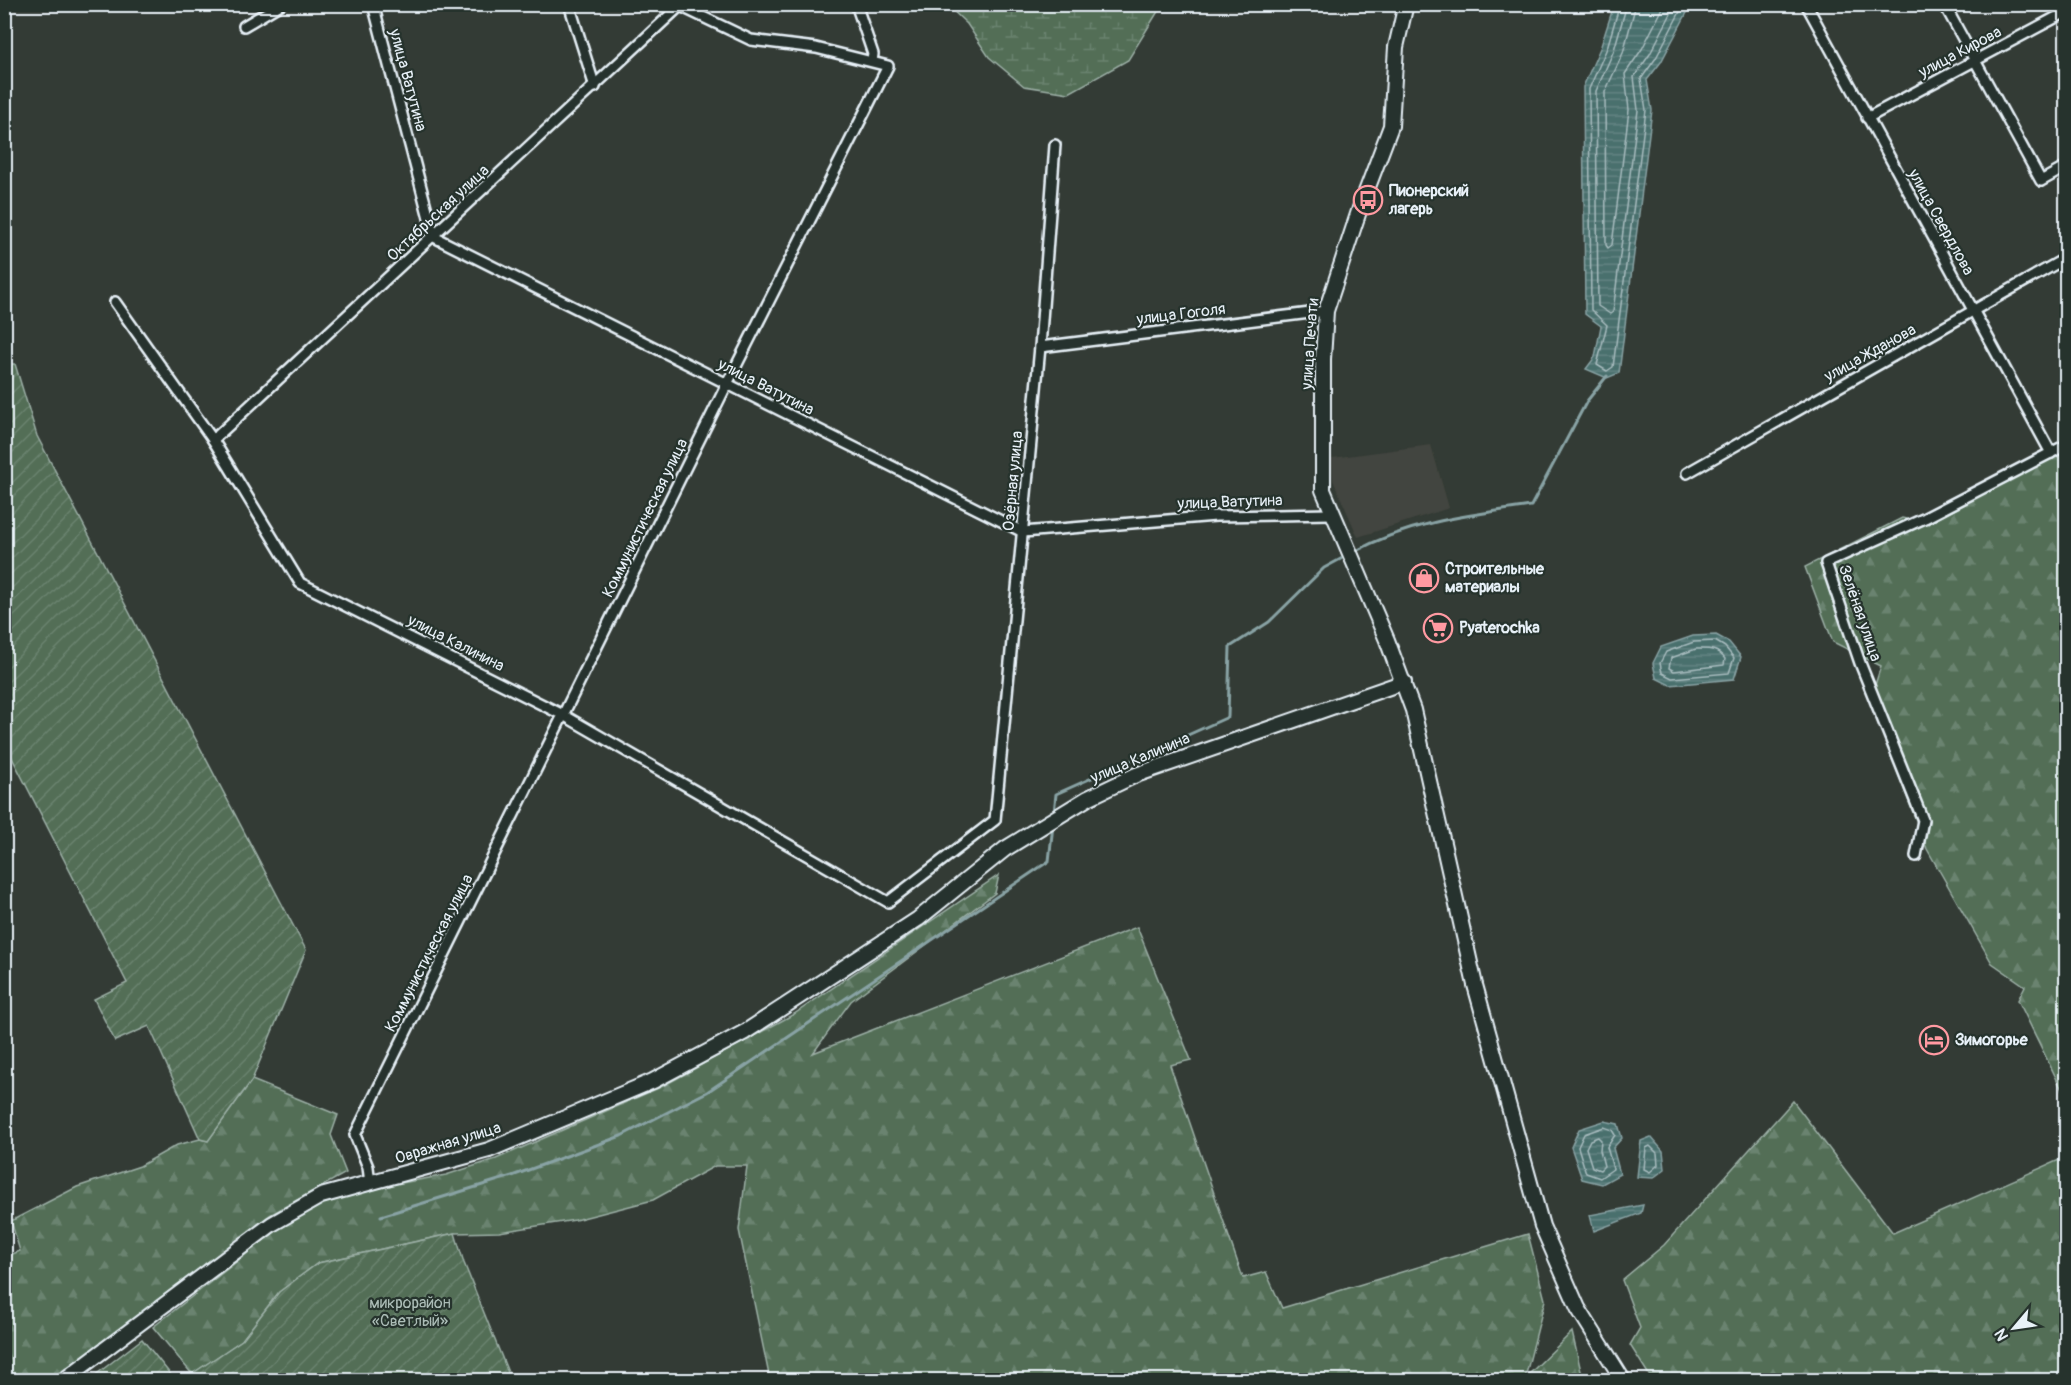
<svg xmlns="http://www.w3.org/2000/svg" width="2071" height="1385" viewBox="0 0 2071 1385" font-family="Pangolin,sans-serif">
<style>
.built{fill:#43453f}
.forest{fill:url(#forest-firs);stroke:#9db0a7;stroke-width:1.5}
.wetland{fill:url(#wetland-marsh);stroke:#9db0a7;stroke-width:1.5}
.garden{fill:url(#garden-furrows);stroke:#9db0a7;stroke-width:1.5}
.water{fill:url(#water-rules);stroke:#89a3a5;stroke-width:1.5}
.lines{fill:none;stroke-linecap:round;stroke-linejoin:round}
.shore{stroke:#a9bdc0;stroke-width:1.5}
.stream{stroke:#89a3a5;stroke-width:3}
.street-casing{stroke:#e8f1f8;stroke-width:14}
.secondary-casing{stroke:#e8f1f8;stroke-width:18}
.street{stroke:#26332d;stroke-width:9}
.secondary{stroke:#26332d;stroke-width:14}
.labels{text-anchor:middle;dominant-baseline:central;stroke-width:4.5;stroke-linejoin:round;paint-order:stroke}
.street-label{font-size:16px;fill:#e8f1f8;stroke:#26332d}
.poi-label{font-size:16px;font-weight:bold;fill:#e8f1f8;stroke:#26332d;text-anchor:start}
.park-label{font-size:16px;fill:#acbdb7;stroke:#26332d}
</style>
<defs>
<pattern id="forest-firs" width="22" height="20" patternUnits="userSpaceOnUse" patternTransform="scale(1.5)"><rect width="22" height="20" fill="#526e56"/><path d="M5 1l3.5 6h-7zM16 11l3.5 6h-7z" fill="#6b836f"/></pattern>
<pattern id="wetland-marsh" width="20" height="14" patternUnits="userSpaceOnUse" patternTransform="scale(1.5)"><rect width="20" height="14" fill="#526e56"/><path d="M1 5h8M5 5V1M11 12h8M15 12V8" fill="none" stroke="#6b836f"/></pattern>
<pattern id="garden-furrows" width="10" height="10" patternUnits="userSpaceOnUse" patternTransform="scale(1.5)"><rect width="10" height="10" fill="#526e56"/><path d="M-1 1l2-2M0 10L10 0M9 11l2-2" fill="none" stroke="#6b836f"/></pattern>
<pattern id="water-rules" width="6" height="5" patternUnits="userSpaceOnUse" patternTransform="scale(1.5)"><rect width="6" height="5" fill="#4a6f6d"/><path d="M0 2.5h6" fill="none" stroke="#648483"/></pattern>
</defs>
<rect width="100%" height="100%" fill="#333b35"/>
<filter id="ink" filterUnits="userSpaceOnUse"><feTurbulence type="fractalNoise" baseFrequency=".0167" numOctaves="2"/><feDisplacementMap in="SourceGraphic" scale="12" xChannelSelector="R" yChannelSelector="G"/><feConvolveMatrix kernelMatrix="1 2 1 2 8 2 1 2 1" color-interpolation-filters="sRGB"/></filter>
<g filter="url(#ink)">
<!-- built -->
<path class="built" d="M1431,445L1449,508L1358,537L1333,480L1332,458Z"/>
<!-- forest -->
<g class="forest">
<path d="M2066,449V1098L2018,1000L2025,986L1992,963L1927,849L1870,701L1881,666L1833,642L1805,567L1902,518L1928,524Z"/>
<path d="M999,875L995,893L851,1001L813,1053L1137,927L1191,1060L1170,1065L1243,1278L1266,1272L1282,1308L1528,1234L1545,1300L1525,1378L1572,1332L1583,1380H770L739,1230L747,1166H715L653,1200L575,1220L499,1232L455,1233L318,1263L279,1292L242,1340L192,1374L153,1327L318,1198L446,1175L496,1159L663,1086L794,1014Z"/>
<path d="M252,1080L338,1115L331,1135L346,1173L270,1215L53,1380H5V1257L20,1251L11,1221L77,1187L140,1166L177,1145L200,1139L208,1141Z"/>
<path d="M1793,1101L1893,1233L2066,1157V1380H1669L1666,1375H1649L1630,1345L1640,1328L1622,1280L1664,1245Z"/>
</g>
<!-- wetland -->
<path class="wetland" d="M947,5H1162L1128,60L1069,93L1024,86L989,57L967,24Z"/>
<!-- garden -->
<g class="garden">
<path d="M5,364H15L37,436L306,950L252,1080L208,1141L200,1139L149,1026L115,1041L94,999L127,983L5,744Z"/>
<path d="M455,1233L464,1263L511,1380H183L242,1340L279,1292L318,1263Z"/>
<path d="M142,1339L175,1380H89Z"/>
</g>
<!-- water -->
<g class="water">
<path d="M1614,5H1691L1661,62L1647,80L1652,110L1619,373L1607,378L1586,369L1595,357L1601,326L1585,314L1583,87L1601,46Z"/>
<path d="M1716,635L1729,642L1741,657L1734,679L1670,685L1656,678L1653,663L1661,647L1693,636Z"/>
<path d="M1604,1121L1618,1124L1622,1138L1613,1148L1620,1174L1602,1184L1582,1179L1571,1147L1579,1129Z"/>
<path d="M1651,1137L1663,1151L1665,1169L1653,1178L1637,1177L1641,1141Z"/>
<path d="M1643,1205L1641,1213L1594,1231L1590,1215Z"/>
</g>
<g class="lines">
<!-- shore -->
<g class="shore">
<path d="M1620,4L1607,48L1589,89L1591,310L1607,325L1597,365L1607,371L1613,367L1646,110L1641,79L1656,58L1684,4"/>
<path d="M1627,4L1614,50L1596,91L1598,306L1610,314L1613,312L1638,110L1634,77L1650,54L1676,4"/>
<path d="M1636,4L1623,53L1605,92L1606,245L1608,248L1612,245L1629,110L1625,74L1642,49L1665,4"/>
<path d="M1715,641L1725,647L1734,658L1729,673L1672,678L1662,673L1660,663L1666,652L1694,642Z"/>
<path d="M1696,649C1709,649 1717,648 1725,659L1724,665L1674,671L1669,668L1671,658Z"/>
<path d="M1604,1127L1612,1130L1615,1135L1607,1147L1613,1169L1600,1178L1586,1173L1578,1147L1584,1134Z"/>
<path d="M1598,1137L1601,1140L1600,1150L1604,1166L1600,1170L1592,1167L1586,1148L1590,1140Z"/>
<path d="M1650,1146L1657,1153L1658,1165L1650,1172L1644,1169L1646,1148Z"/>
</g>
<!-- stream -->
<g class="stream">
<path d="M1354,552C1409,522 1469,515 1531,506L1587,401L1607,376"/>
<path d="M1054,813L1056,794L1228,717L1230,647L1269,622L1324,568L1348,555"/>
<path d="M381,1216L512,1176L621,1136L707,1092L1049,861L1053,825"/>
</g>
<!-- street casing -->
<g class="street-casing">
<g id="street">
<path d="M373,4L434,237L1023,532L1216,516L1331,514"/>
<path d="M569,4L595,87"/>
<path d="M856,4L873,54L872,61"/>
<path d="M1806,4L2051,453"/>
<path d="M1944,4L2041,181L2066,167"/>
<path d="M244,26L281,4"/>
<path d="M1867,118L2066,12"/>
<path d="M115,302L213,440L300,583L565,716L888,902L995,820L1040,347L1055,145"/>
<path d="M1040,347L1326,311"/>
<path d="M213,440L682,4"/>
<path d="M1687,473L2066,258"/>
<path d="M1916,856L1923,820L1860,663L1826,563L1925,518L2066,445"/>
<path d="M370,1183L368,1167L355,1135L727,384L888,66L816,48L751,40L680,6"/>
</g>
</g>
<!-- secondary casing -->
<g class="secondary-casing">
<g id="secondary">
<path d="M1406,4L1396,47L1391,126L1360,208L1326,311L1323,359V490L1387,640L1413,710L1475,985L1542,1226L1578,1308L1623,1380"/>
<path d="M64,1380L272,1224L321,1196L489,1150L653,1081L745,1032L918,919L1005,849L1088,798L1136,775L1404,682"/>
</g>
</g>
<!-- street -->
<use href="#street" class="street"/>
<!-- secondary -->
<use href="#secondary" class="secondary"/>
</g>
</g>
<!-- icons -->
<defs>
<g id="bus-ring" transform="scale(1.5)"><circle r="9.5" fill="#26332d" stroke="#ff9aa2" stroke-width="1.5"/><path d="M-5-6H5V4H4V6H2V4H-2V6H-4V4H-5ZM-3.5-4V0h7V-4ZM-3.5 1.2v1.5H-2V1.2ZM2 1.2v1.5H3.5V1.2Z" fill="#ff9aa2"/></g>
<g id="shop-ring" transform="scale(1.5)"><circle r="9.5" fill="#26332d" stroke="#ff9aa2" stroke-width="1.5"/><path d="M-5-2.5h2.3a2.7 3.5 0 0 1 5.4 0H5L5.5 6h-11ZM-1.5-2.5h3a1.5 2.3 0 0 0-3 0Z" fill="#ff9aa2"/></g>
<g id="supermarket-ring" transform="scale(1.5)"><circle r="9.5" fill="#26332d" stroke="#ff9aa2" stroke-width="1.5"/><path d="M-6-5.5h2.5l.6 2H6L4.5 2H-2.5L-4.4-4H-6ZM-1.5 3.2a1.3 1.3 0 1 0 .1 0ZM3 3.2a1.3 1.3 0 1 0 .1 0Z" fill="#ff9aa2"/></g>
<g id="hotel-ring" transform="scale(1.5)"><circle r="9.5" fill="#26332d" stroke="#ff9aa2" stroke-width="1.5"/><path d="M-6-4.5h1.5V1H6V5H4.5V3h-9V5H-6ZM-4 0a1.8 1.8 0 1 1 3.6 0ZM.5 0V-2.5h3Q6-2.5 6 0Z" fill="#ff9aa2"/></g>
</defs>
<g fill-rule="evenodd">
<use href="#bus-ring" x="1368" y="200"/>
<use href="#shop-ring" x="1424" y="578"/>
<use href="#supermarket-ring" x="1438" y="628"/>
<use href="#hotel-ring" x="1934" y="1040"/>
</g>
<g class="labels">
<!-- street labels -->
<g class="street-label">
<text transform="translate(1960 52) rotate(-28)">улица Кирова</text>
<text transform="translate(408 80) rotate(75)">улица Ватутина</text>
<text transform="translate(438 213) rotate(-43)">Октябрьская улица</text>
<text transform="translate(1941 222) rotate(61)">улица Свердлова</text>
<text transform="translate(1181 314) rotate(-7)">улица Гоголя</text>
<text transform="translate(1310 344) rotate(-86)">улица Печати</text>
<text transform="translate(1870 353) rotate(-29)">улица Жданова</text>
<text transform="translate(766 387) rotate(27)">улица Ватутина</text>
<text transform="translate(1013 481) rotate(-85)">Озёрная улица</text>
<text transform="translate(1230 502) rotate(-2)">улица Ватутина</text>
<text transform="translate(645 518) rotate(-64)">Коммунистическая улица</text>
<text transform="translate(1860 613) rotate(71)">Зелёная улица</text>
<text transform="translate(456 643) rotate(27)">улица Калинина</text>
<text transform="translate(1140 758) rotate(-23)">улица Калинина</text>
<text transform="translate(429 953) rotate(-63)">Коммунистическая улица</text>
<text transform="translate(448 1143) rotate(-17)">Овражная улица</text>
</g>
<!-- poi labels -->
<g class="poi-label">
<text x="1389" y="191">Пионерский<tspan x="1389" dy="18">лагерь</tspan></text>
<text x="1445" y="569">Строительные<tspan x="1445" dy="18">материалы</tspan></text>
<text x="1459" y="628">Pyaterochka</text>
<text x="1955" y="1040">Зимогорье</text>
</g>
<!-- park labels -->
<g class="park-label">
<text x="410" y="1303">микрорайон<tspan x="410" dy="18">«Светлый»</tspan></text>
</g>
</g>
<!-- margin -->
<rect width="2071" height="1385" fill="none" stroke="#26332d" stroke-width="24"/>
<rect x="12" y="12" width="2047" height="1361" fill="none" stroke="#e8f1f8" stroke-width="2" filter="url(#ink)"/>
<!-- north arrow -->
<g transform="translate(2014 1328) rotate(241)" stroke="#26332d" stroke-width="4.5" paint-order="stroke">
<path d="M0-4.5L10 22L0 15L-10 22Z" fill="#e8f1f8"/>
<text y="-9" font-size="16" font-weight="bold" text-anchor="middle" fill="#e8f1f8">N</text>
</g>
</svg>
